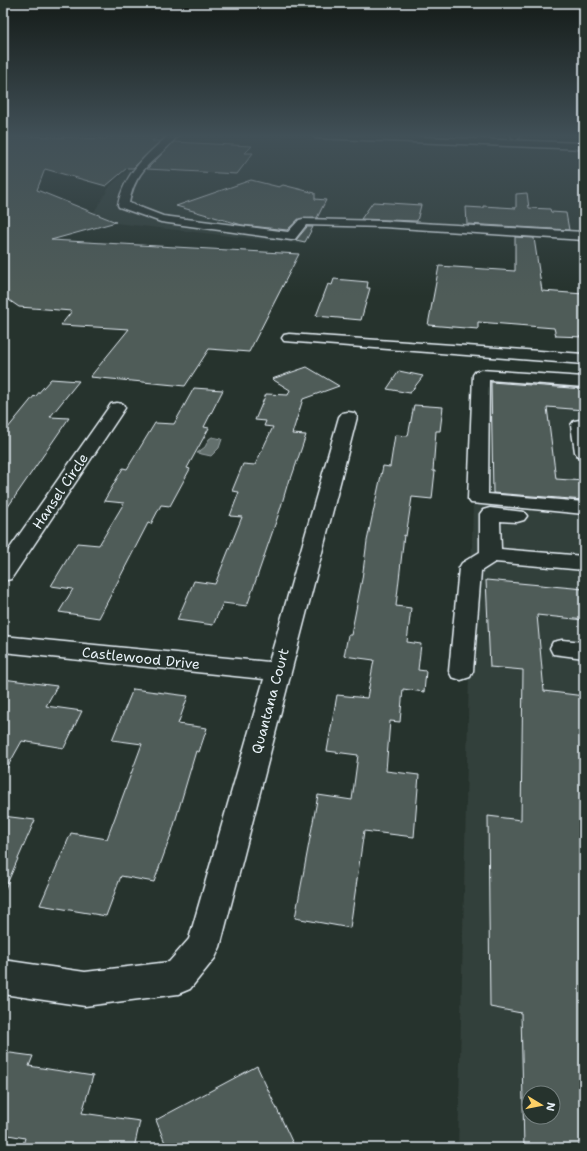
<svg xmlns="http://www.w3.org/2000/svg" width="587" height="1151" viewBox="0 0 587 1151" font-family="'Shantell Sans',sans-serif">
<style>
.built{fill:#333f3a;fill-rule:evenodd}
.water{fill:#636f6d;stroke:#98a3a5}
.building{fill:#505c59;stroke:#e8f1f8;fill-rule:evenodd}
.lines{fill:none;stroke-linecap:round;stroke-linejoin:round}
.minor-casing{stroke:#e8f1f8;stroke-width:3}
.major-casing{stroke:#e8f1f8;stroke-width:3}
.minor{fill:#26332d;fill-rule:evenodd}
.major{fill:#26332d;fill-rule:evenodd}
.labels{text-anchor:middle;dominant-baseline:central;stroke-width:3;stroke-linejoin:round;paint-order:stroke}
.street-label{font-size:14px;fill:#e8f1f8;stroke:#26332d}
</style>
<rect width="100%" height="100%" fill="#26332d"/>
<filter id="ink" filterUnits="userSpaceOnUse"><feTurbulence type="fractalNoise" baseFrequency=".025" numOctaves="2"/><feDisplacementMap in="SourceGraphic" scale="8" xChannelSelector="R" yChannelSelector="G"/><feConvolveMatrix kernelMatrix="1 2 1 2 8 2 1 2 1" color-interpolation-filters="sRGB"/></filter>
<g filter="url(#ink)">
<!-- built -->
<g class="built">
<path d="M168,135H238L584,151V239L317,225L307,232L301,244L115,223L94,212L110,186Z"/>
<path d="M476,370L584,377V1148H458ZM529,1093H553V1117H529Z"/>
</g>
<!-- water -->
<path class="water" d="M212,437L222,439L219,448L211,456L197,453L205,447L209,439Z"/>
<!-- building -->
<g class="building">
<path d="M3,135L105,139L112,135H160L152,141H160L133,168H127L106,186L45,169L37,190L116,222L51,240L299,254L249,352L209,349L185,386L90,377L129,329L61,325L72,311L19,307L3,296Z"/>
<path d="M174,142L252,146L245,153H253L237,174L147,169Z"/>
<path d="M251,180L279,187L283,185L315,193V199L326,200L317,218L299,219L287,230L242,225L176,206Z"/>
<path d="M527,193L529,208L550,209L551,212L566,213L569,230L467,224L466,207L483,208V206L516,208V194Z"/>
<path d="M373,202L421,205L417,221L361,219Z"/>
<path d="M307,227H313L305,242L296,240Z"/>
<path d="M515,237L534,238L542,291L584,294V337L556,336L554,328L478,322V329L428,325L439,266L515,271Z"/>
<path d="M334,279L368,282L367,288H370L361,320L316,316L328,284L332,285Z"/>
<path d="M307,367L339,386L303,399L292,434L306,435L291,479H289L280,510L247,606L223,603L213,625L177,620L194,581L215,584L242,517L230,516L239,492L232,491L243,464L255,465L273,427L264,426L266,421L255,420L266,394L288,395L290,390L272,379Z"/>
<path d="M399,371L423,376L410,393L387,389Z"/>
<path d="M51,379L79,381L50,417L69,418L3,514V434L34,396L35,397Z"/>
<path d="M491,382L584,389V410L547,407L556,479L584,481V500L493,493Z"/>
<path d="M194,388L223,390L204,427L209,428L187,468L190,469L170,506L161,505L151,524L148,523L99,618L59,612L73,589L51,586L77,543L99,545L124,503L104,501L123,468L127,469L155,423L174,424Z"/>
<path d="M414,405L443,407L440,431H436L433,471H435L432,499L412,497L406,536L404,535L396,606L411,608L407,642L421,644L418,670L426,671L424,692L403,689L400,722L390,721L386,771L419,775L414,837L364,831L350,928L295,918L318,795L352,800L358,755L327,751L337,695L367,698L374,660L344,656L348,635H351L362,579L367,541L383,466L390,467L395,435L408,436Z"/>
<path d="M486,580L584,589V620L537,615L544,691L584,696V1148H524L521,1013L490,1007L488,816L521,820L523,670L490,667ZM529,1093H553V1117H529Z"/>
<path d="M3,679L57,686L46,706L82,711L64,748L22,741L3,775Z"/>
<path d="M133,689L188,696L178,724L207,728L199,752L196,751L172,832L154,882L121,876L106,916L40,905L71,833L107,839L142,744L112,740Z"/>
<path d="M3,816L35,820L3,893Z"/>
<path d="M3,1052L33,1056L29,1066L93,1076L82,1113L140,1121L134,1148H22L25,1138L3,1134Z"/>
<path d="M257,1066L295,1148H167L156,1120Z"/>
</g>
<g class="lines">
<!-- minor casing -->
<g class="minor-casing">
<g id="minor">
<path d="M169,135H178C158,161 136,165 129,203L163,216L288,232L299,220L303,219L384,221L584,232V240L384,227L306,225L295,239L291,240L161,222L119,207L118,205C124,174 146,155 169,135Z"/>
<path d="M511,135H519L520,137L516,140L513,139Z"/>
<path d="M289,334L584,354V364L284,341L282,338L284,335Z"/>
<path d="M481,370L584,377V387L489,380L488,494L584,502V514L471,503L468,499L473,375L475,372Z"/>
<path d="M117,403L123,404L125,408L11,579L3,581V558L111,404Z"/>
<path d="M348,412L354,413L357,417L220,947L215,958L190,989L178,994L85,1006L3,994V960L85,972L169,962L189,939L264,679L3,652V636L269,662L339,417L342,413Z"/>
<path d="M580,420H584V457L578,456L575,452L571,425L574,421Z"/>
<path d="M490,508L524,512L527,516L524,520L517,522L500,521L501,549L584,556V570L495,562L481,571L473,671L470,677L461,680L452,677L449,671L459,568L462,563L480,552V514L483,510Z"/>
<path d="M562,640L584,642V658L553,654L550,648L553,642Z"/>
</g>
</g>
<!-- major casing -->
<g class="major-casing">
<path id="major" d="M312,135H372L584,143V149L316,138Z"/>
</g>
<!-- minor -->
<use href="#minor" class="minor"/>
<!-- major -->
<use href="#major" class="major"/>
</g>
</g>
<!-- sky -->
<linearGradient id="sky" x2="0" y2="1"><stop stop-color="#151c19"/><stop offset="0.46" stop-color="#415057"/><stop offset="1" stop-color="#415057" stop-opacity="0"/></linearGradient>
<rect width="587" height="296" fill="url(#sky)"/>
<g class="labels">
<!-- street labels -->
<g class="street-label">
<text transform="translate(60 491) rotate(-56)">Hansel Circle</text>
<text transform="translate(141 658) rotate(6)">Castlewood Drive</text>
<text transform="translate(270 701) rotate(-75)">Quantana Court</text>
</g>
</g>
<!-- margin -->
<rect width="587" height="1151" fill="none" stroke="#26332d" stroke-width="16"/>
<rect x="8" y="8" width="571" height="1135" fill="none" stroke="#e8f1f8" stroke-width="1.5" filter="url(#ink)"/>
<!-- north arrow -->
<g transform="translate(541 1105) rotate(100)"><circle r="19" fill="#26332d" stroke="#747f7e"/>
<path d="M0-3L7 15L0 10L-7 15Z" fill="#ffd166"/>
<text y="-6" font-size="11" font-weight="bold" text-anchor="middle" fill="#e8f1f8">N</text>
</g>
</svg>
